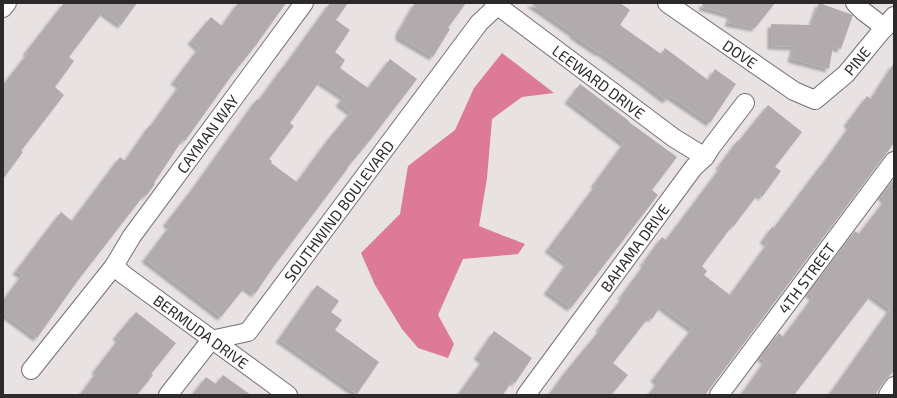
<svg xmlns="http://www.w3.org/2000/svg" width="897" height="398" viewBox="0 0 897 398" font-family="'Exo 2',sans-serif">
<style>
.water{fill:#dd7a97}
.building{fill:#b2abad;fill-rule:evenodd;filter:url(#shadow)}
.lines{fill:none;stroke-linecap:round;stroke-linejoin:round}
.minor-casing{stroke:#767071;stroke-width:20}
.minor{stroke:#fff;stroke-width:18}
.labels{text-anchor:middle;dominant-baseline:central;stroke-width:3;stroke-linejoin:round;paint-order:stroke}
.street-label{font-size:15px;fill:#2c292a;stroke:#e9e2e3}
</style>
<defs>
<filter id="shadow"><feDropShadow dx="-3.5" dy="3.5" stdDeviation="1" flood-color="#0004"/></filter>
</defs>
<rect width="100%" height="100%" fill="#e9e2e3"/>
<!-- water -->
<path class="water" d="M502,53L554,93L522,97L492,119L487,178L479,226L525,244L518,254L463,259L438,315L454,344L448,358L418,348L402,329L375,285L361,253L400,214L408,166L455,130L474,88Z"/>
<!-- building -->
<g class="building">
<path d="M64,3H137L121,25L103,12L69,57L74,61L55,87L64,95L21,151L23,152L3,179V85L28,53L26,52Z"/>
<path d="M238,3H286L256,45L232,75L185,141L183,139L154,183L155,184L146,196L144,195L76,283L37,338L3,313V301L22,275L16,271L61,212L72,221L120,157L125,161L149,126L150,127L180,85L174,81L199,48L191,41L211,17L222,26Z"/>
<path d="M330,3H348L336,20L350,30L335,52L345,60L340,68L368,88L390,59L417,79L371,139L347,168H348L274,266L255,294L245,287L221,317L145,259L170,226L166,223L191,191L257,99L259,100L283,67V68ZM320,81L344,97L339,103L351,112L327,141L297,182L271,163L272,161L269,159L294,126L290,123Z"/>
<path d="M415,3H466L448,28L450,29L433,57L399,37V31Z"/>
<path d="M530,3H620L630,10L620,25L661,54L665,48L708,80L715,69L736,84L710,123L670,96L666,100L641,81L600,52L599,53L573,35L574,34Z"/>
<path d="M703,3H775L755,28L728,23L731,15L702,7Z"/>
<path d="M819,3L853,15L841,49L833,47L829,69L791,59L794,47L771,46V24L811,25Z"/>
<path d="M894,63V143L705,395H648L658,382L654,378L692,329L661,306L652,319L649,317L613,363L628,375L611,395H549L567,370L601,329L599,328L623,297L621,296L645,264L643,263L662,237L666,240L721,167L719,166L738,140L739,141L768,105L802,132L775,167L781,171L762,197L758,194L733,227L732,226L702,266L707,271L704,275L730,295L768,243L763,240L772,227L774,228L822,164V165L850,126L847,123L867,96L871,99Z"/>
<path d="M580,84L629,121V122L677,157L652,190L658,195L571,308L547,291L567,263L548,249L596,185L594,184L624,143L568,100Z"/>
<path d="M894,179V371L885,380L875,395H829L890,309L871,295L794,395H741L765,361L760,357L779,333L783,337L813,297L808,293L855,231L859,234L885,200L881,196Z"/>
<path d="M317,285L339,301L331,312L342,320L335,330L379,362L357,394L279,339Z"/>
<path d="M136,312L176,343L151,374L153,375L137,395H80L97,372L95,370L119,339L116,336Z"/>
<path d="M494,331L532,358L515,383L512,381L503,395H458L483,360L477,356Z"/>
<path d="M223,375L251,395H192L206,377L216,384Z"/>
</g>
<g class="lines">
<!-- minor casing -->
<g class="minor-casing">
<g id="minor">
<path id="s1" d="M494,3L674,138L705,157"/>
<path id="s2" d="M667,3L794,91L815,100L846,74L894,16"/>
<path d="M855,3L863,11L885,28"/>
<path d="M3,8L7,3"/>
<path id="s3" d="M114,266L124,275L288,395"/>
<path id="s4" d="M31,370L114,266L132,236L304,3"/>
<path id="s5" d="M168,395L211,340L248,332L479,23L497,6"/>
<path id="s6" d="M526,395L694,167L705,157L712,146L745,103"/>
<path id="s7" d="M719,395L894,161"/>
<path d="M888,395L894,386"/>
</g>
</g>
<!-- minor -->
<use href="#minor" class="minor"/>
</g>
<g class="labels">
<!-- street labels -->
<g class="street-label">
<text stroke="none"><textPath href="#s2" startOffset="89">DOVE</textPath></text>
<text stroke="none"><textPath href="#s2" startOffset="235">PINE</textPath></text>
<text stroke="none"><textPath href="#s1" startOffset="131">LEEWARD DRIVE</textPath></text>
<text stroke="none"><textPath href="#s4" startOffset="295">CAYMAN WAY</textPath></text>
<text stroke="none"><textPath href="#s5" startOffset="259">SOUTHWIND BOULEVARD</textPath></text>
<text stroke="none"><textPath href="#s6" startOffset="183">BAHAMA DRIVE</textPath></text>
<text stroke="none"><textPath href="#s7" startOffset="146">4TH STREET</textPath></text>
<text stroke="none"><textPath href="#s3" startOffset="109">BERMUDA DRIVE</textPath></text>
</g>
</g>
<!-- border -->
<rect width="897" height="398" fill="none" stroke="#2c292a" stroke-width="8"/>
</svg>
